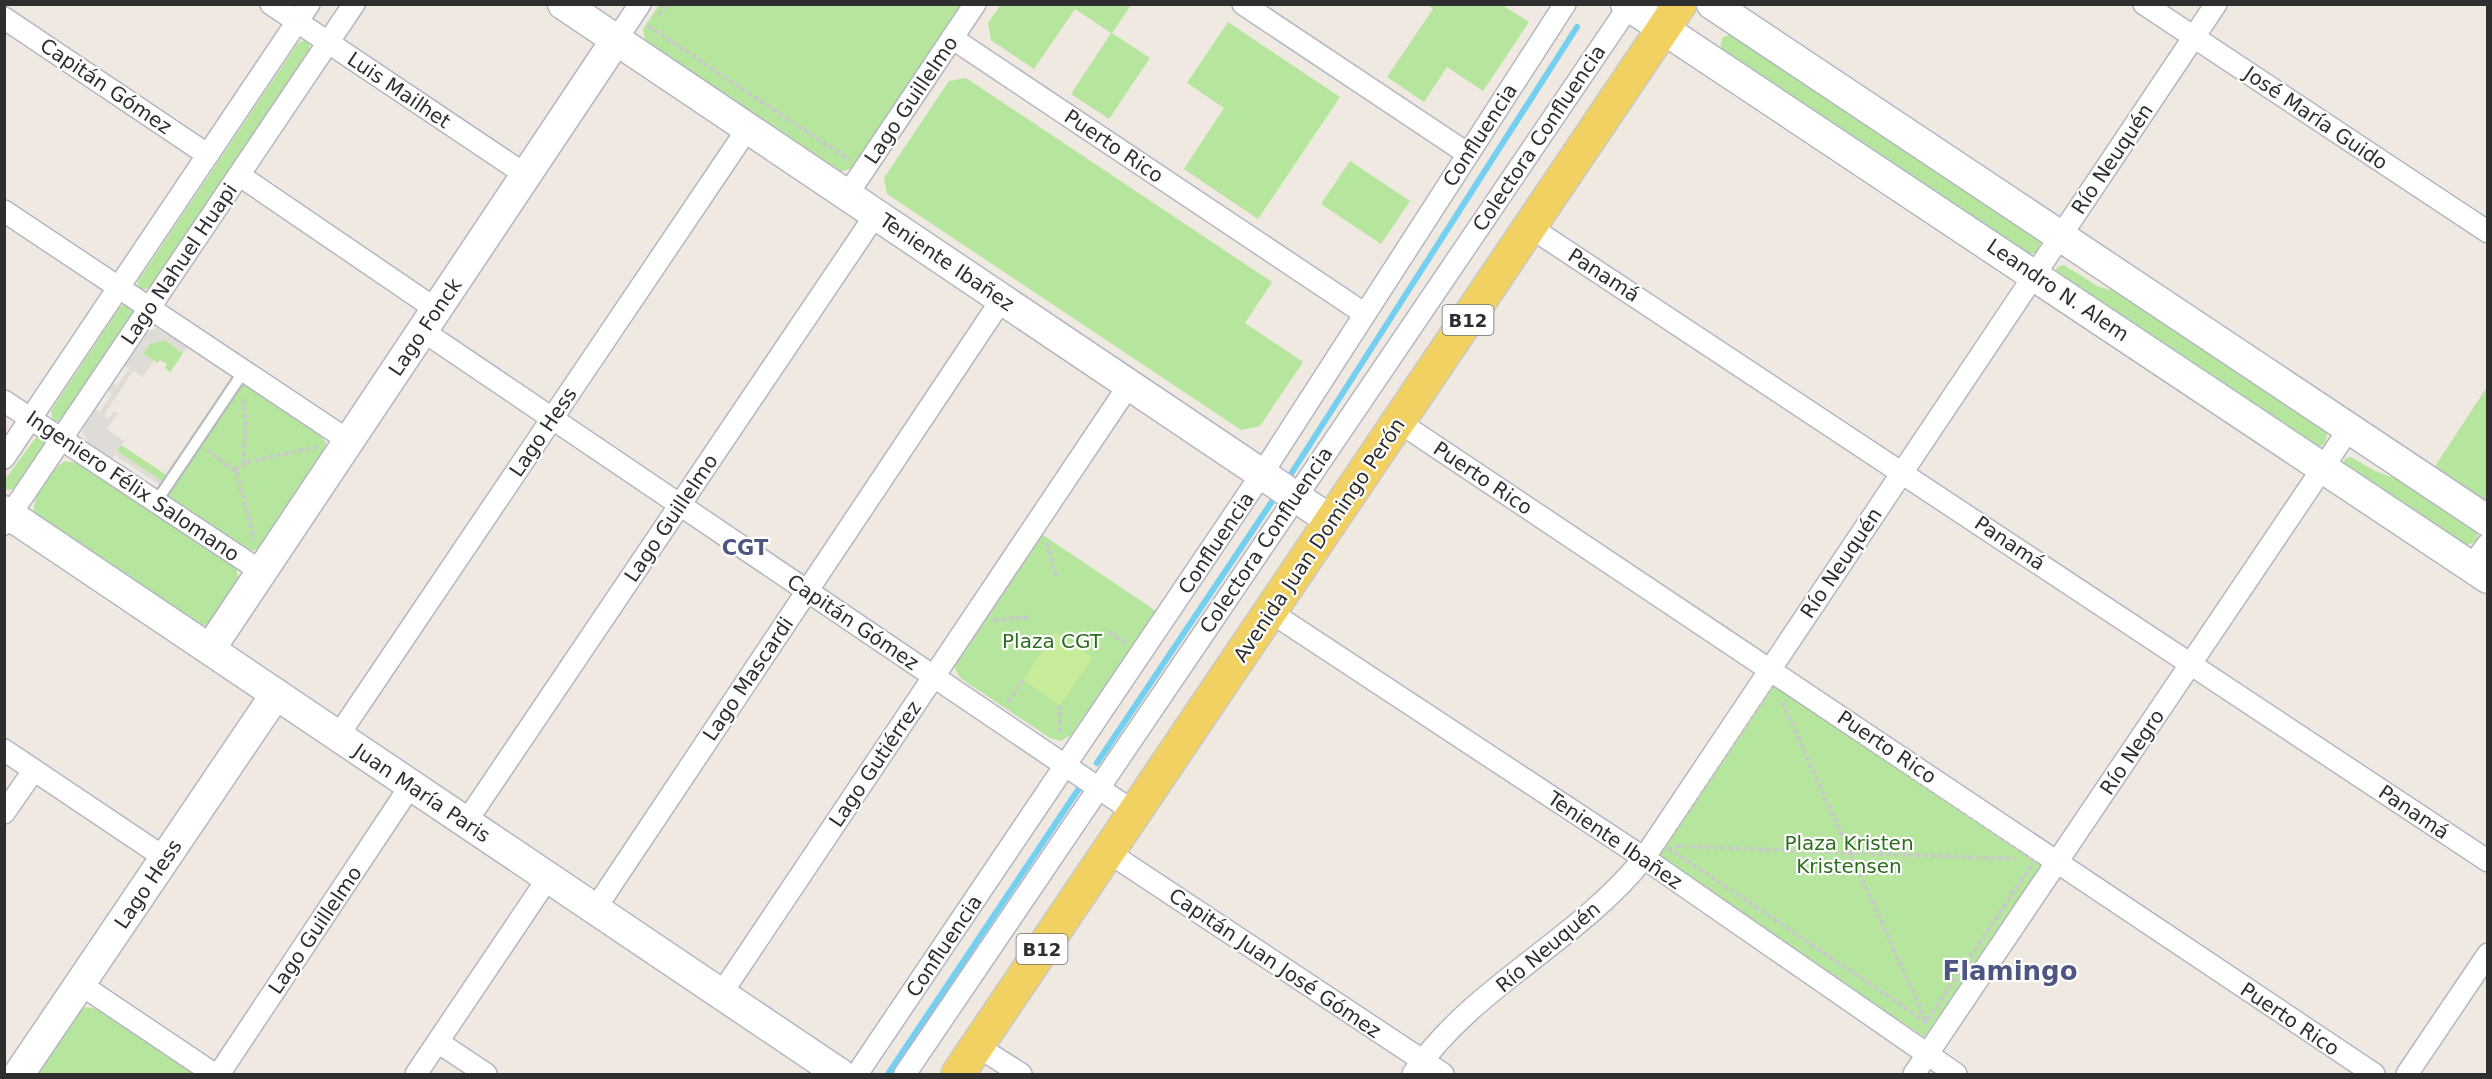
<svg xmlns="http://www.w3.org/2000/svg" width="2492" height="1079" viewBox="0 0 2492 1079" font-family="'DejaVu Sans',sans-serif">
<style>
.green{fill:#b6e59e}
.pitch{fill:#c9ec9a}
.plaza{fill:#dfdcd8}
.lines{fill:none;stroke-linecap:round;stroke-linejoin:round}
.stream{stroke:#75cff0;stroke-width:6}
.lane-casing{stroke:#b4b7c1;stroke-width:14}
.street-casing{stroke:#b4b7c1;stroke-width:24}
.secondary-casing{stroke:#b4b7c1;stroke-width:33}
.primary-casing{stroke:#c9c9c9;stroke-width:36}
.path{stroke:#c9c9c9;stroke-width:4;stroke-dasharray:4.5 3;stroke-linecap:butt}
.lane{stroke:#fff;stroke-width:10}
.street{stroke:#fff;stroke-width:21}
.secondary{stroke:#fff;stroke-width:30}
.primary{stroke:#f2d163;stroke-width:33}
.labels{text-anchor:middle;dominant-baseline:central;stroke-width:4.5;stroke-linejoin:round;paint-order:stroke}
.shield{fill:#fff;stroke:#6d6d6d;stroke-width:1.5}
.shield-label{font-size:18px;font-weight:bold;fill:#2e2e2e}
.street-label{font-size:20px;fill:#2e2e2e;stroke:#fff}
.park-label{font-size:20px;fill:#2c6e1b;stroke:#fff}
.neighbourhood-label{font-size:21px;font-weight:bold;fill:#4d5680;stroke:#fff}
.district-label{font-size:26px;font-weight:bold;fill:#4d5680;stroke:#fff}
</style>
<rect width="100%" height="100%" fill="#efe9e1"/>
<!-- green -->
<g class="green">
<path d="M1001,4L1131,5L1112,33L1150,58L1109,119L1071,94L1111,33L1075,9L1034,69L991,40L988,23Z"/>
<path d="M659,5H962L852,168L837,173L646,44L643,29Z"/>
<path d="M1427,5H1502L1529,22L1483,91L1447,67L1424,102L1387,77L1433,9Z"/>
<path d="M1228,22L1340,97L1258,219L1184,169L1224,108L1187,83Z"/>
<path d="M1731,34L2040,240V251L2030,254L1996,232L1977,225L1720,51L1722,38Z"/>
<path d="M304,40L309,44L310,51L151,287L142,290L138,285V281L298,43Z"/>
<path d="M966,78L1272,282L1245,323L1303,362L1260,426L1241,430L887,194L884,178L949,81Z"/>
<path d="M1350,161L1410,201L1381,244L1321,204Z"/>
<path d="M2064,265L2099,287L2123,293L2324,429L2327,435L2325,443L2317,449L2054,272L2059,266Z"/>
<path d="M126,304L132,308V315L62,421H53L51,411L120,307Z"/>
<path d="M165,340L183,353L170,372L165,368L167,364L160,360L158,363L143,354L150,344Z"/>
<path d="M242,383L319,435L326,442V452L261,547L253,551L244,548L166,495Z"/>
<path d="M2487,387V506L2432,471Z"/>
<path d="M37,436L43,437L46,444L16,489L7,490L4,481Z"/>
<path d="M121,445L168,476L163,482L117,451Z"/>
<path d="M2351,457L2375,471L2402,481L2473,528L2478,534L2477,542L2466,545L2342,464L2346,458Z"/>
<path d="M65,461L79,463L236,568L239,581L209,624L201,626L34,513C31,498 52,468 65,461Z"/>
<path d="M1040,533L1156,611L1071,735L1061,741L1050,738L960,678L954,666Z"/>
<path d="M1770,670L2050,858L1924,1037L1649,851Z"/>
<path d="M87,1007L97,1009L195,1074H34L82,1008Z"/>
</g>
<!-- pitch -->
<path class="pitch" d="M1055,632L1092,658L1060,705L1023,680Z"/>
<!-- plaza -->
<path class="plaza" d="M156,328L188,346L183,353L165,340L150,344L143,354L154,361L143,377L133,371L104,415L109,418L114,411L118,413L107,429L124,441L117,451L163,482L161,486L115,455L112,459L88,442L82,431L95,409L100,412L112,394L107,390L112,383L117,386L129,369L124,365L145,334Z"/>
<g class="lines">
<!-- stream -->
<g class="stream">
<path d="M1289,477L1577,27"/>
<path d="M1097,763L1275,497"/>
<path d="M888,1074L1078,790"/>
</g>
<!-- lane casing -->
<g class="lane-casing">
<path id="lane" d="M156,502L244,371"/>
</g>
<!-- street casing -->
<g class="street-casing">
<g id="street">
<path d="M271,4L526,175"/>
<path d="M1243,4L1468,154"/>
<path d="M2144,4L2488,232"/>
<path d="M4,18L208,155"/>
<path d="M952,38L1365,314"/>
<path d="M616,40L640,4"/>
<path d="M239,175L437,310"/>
<path d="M847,195L975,4"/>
<path d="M4,211L349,441"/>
<path d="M1530,227L2488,861"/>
<path d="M423,331L1134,812"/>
<path d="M4,401L262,572"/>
<path d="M1399,422L2374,1074"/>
<path d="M4,458L309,4"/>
<path d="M4,524L354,4"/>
<path d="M2471,567L2488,544"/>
<path d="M1269,611L1644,858L1956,1074"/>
<path d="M338,736L748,128"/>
<path d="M4,750L165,858"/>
<path d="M4,813L34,770"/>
<path d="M466,822L876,214"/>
<path d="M1108,852L1443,1074"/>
<path d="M595,909L1002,299"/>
<path d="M80,984L214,1074"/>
<path d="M721,994L1129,385"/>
<path d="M438,1042L486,1074"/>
<path d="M977,1046L1021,1074"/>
<path d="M219,1074L411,785"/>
<path d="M416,1074L548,878"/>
<path d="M857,1074L1267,466L1565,4"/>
<path d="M905,1074L1629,6"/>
<path d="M1413,1074C1473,986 1578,941 1644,858L2216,4"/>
<path d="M1914,1074L2349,429"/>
<path d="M2407,1074L2488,954"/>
</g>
</g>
<!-- secondary casing -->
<g class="secondary-casing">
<g id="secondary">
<path d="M563,4L1330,520"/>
<path d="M1626,4L2488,578"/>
<path d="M1712,4L2488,521"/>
<path d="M4,511L840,1074"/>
<path d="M210,649L616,40"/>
<path d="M19,1074L276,694"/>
</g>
</g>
<!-- primary casing -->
<g class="primary-casing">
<path id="primary" d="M958,1074L1680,4"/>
</g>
<!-- path -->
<g class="path">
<path d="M659,15L666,4"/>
<path d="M648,26L849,160"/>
<path d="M243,399L246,424L243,463"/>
<path d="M207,450L237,473L254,540"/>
<path d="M235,470L247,462L317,447"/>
<path d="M1047,543L1057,580"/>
<path d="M994,620L1032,617"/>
<path d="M1109,632L1126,643"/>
<path d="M1774,683L2035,860L1926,1022L1664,845Z"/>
<path d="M1008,702L1023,680"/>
<path d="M1782,702L1926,1021"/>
<path d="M1060,732V705"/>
<path d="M1676,846L2016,859"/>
</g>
<!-- lane -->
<use href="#lane" class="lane"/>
<!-- street -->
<use href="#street" class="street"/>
<!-- secondary -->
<use href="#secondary" class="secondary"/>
<!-- primary -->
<use href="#primary" class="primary"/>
</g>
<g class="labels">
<!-- shield labels -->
<g class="shield">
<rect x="1442.5" y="305" width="51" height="30" rx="4.5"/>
<rect x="1016.5" y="934" width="51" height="30" rx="4.5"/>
</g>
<g class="shield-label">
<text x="1468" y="320">B12</text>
<text x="1042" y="949">B12</text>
</g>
<!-- street labels -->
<g class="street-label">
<text transform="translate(106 86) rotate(34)">Capitán Gómez</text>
<text transform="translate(399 90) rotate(34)">Luis Mailhet</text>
<text transform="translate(911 100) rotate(-56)">Lago Guillelmo</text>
<text transform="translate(2316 118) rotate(34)">José María Guido</text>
<text transform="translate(1480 135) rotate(-57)">Confluencia</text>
<text transform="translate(1539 138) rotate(-56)">Colectora Confluencia</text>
<text transform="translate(1114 146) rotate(34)">Puerto Rico</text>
<text transform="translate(2112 159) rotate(-56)">Río Neuquén</text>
<text transform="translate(947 262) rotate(34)">Teniente Ibañez</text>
<text transform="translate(179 264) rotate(-56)">Lago Nahuel Huapi</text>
<text transform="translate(1604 275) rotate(33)">Panamá</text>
<text transform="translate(2058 290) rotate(34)">Leandro N. Alem</text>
<text transform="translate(425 327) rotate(-56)">Lago Fonck</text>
<text transform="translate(543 432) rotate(-56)">Lago Hess</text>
<text transform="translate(1483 478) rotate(34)">Puerto Rico</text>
<text transform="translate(133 486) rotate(34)">Ingeniero Félix Salomano</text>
<text transform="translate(671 518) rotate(-56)">Lago Guillelmo</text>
<text transform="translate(1266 540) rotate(-56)">Colectora Confluencia</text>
<text transform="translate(1319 540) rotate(-56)">Avenida Juan Domingo Perón</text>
<text transform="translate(1216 543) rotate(-56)">Confluencia</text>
<text transform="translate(2010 543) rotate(34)">Panamá</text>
<text transform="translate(1841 563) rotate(-56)">Río Neuquén</text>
<text transform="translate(853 622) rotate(34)">Capitán Gómez</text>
<text transform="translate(748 679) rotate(-56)">Lago Mascardi</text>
<text transform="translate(1887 747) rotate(34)">Puerto Rico</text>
<text transform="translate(2132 752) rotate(-56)">Río Negro</text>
<text transform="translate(875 764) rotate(-56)">Lago Gutiérrez</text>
<text transform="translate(422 793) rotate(34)">Juan María Paris</text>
<text transform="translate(2414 812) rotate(34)">Panamá</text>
<text transform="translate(1615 840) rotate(34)">Teniente Ibañez</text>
<text transform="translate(148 884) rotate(-56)">Lago Hess</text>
<text transform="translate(315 930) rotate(-56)">Lago Guillelmo</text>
<text transform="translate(944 946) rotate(-56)">Confluencia</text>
<text transform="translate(1548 947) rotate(-40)">Río Neuquén</text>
<text transform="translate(1275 963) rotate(34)">Capitán Juan José Gómez</text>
<text transform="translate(2290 1019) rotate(34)">Puerto Rico</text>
</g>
<!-- park labels -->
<g class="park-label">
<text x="1052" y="641">Plaza CGT</text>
<text x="1849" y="843">Plaza Kristen<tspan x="1849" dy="23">Kristensen</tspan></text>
</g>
<!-- neighbourhood labels -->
<g class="neighbourhood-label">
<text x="745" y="548">CGT</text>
</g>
<!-- district labels -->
<g class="district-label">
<text x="2010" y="971">Flamingo</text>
</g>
</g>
<!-- border -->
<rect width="2492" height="1079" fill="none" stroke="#2e2e2e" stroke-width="12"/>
</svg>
